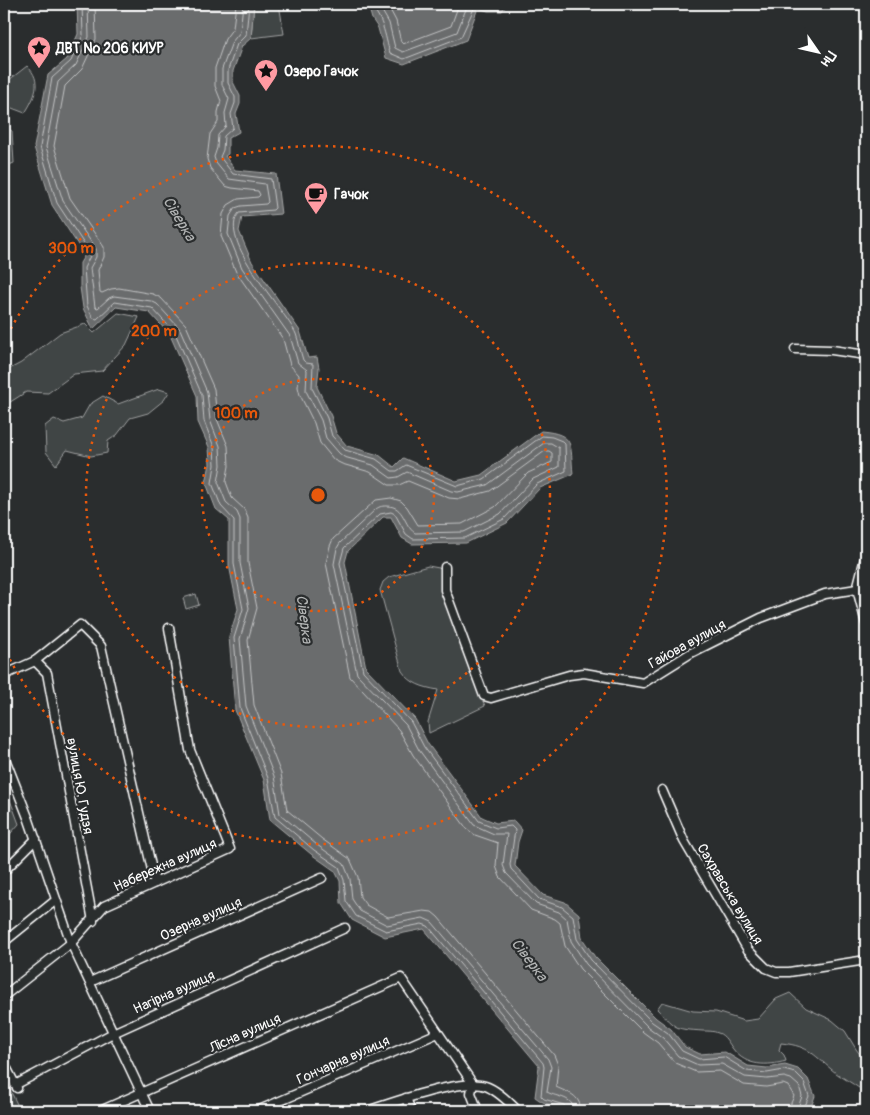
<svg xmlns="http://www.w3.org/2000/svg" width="870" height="1115" viewBox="0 0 870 1115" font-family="Pangolin,sans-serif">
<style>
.green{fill:#414445;stroke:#a0a2a2}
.water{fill:#6a6c6d;stroke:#a6a7a7}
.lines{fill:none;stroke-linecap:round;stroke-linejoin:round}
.shore{stroke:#c3c4c5;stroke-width:1}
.street-casing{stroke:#fff;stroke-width:11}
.street{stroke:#2a2d2e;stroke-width:8}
.ring{fill:none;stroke:#e8590c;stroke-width:2.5;stroke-dasharray:2.5 5}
.labels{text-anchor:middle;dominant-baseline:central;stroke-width:4.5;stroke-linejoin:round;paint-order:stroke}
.poi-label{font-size:14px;font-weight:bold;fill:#fff;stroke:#2a2d2e;text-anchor:start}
.street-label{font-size:14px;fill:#fff;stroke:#2a2d2e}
.water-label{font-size:15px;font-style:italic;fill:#b4b6b6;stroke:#2a2d2e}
.centre{fill:#e8590c;stroke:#2a2d2e;stroke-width:2.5}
.ring-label{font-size:15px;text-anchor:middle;font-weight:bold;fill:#e8590c;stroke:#2a2d2e;stroke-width:4.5;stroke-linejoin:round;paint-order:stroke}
</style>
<rect width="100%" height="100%" fill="#2a2d2e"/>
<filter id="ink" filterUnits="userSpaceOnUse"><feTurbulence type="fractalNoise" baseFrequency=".02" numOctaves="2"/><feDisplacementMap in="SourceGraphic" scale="10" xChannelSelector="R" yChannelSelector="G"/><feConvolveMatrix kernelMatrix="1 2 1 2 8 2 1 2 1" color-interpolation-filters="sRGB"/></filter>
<g filter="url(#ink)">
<!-- green -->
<g class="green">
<path d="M254,4H279L284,34L251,38Z"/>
<path d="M27,66C43,81 35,97 25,113L4,105V84Z"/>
<path d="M4,126L12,131L14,163L4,167Z"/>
<path d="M118,313L139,317L126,345L102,371L74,374L48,393L26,392L4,406V372L21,363L60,333L85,324L94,333Z"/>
<path d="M159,389L169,392L164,400L148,413L130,418L117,435L108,441L107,453L91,456L67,450L56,465L46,452L45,426L54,419L64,423L82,418L90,404L103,396L118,404Z"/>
<path d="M428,566L439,568L442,571L441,592L485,706L429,733L428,722L438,690C422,687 411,684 402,671L380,590L383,582L389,577Z"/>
<path d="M196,594L199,605L186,609L183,598Z"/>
<path d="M4,784L19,824L4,841Z"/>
<path d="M790,993L806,1008L832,1020L845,1031L856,1049L865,1061L866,1084L859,1088C852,1083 843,1078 836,1073C814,1056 811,1046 781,1043L779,1050L784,1055L786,1061C768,1066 746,1067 733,1049C729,1044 725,1035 718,1033C714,1031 708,1031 703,1031C675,1029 677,1030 657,1009L662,1002L693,1011L716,1012L744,1021L758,1019L776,999Z"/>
<path d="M4,1078L20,1110L19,1111H4Z"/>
</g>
<!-- water -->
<g class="water">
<path d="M77,4H254L251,38L242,46L233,71V82L240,96V104L236,114L239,132L228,138V154L225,156L235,170L276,174L281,214L242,217L239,231L252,262L300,331L308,358L317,357L319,368L317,387L331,416L336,433L347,446L379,455L394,467L403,458L456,481L481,475L541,431C576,434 570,445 573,474L540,488L507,523L466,543L412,544L402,538L391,517H383L348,551L345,562L366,668L415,719L428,744L482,817L496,823L514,821L522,830L518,842L515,866L543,895L565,902L579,914L582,938L595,957L656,1018L671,1029L685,1047L700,1054L725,1052L748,1066L767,1068L785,1065L798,1069L808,1079L815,1096L811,1107L806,1111H587C569,1109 550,1109 535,1097L539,1066L424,929L385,937L352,920L341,903L340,881L335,871L311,854L270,820L264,780L235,710L229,637L238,609L229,565V520L216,509L206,483L210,464L209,447L198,422L197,396L170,335L149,312L116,307L93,329L83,308L80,287V263L86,253L80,248L52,205L34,147L48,75L67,59L78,34Z"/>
<path d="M357,4H507L502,11H488L478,8L466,40L404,64L386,58L378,28L372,19L370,12Z"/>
</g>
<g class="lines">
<!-- shore -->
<g class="shore">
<path d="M82,4L83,35L71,61L52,78L40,147L57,203L84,244L90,251V256L84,268L87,306L93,318L97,319L115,302L152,308L175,333L202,395L204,421L214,447L215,465L212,483L221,506L234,520V564L243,609L234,638L240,708L268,778L275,817L314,850L339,867L344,880L346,901L356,916L386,931L422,924L428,926L543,1063L544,1067L541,1096L544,1099L564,1105L567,1111"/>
<path d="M88,4L89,37L76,65L58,82L46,147L63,201L96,249V257L90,268L95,307L98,308L109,298L114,296L151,301L157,304L180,329L207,392L210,420L220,446L221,465L218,482L226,502L237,512L240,519V563L249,608L240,639L246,706L274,776L280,814L317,845L344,864L350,879L352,899L360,911L387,925L423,918L432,922L548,1059L551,1067L547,1092C558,1098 573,1096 574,1111"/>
<path d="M95,4L96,39L82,69L65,86L54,146L70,198L104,247V257L98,270L100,292L102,293L111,289L119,288L153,294L161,298L186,325L214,389L217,419L228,446L229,466L226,482L232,498L244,509L248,518V563L257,608L248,640L254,705L281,774L287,810L322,839L350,859L358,877L360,897L366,905L388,917L424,911L432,912L438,917L554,1055L558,1065L556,1087C568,1093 580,1094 581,1111"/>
<path d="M236,4L233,28L225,39L215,68V86L221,101L218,112V122L210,134L207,159L210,168L225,186L232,188L258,191L260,195L258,197L238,199L228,205L223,214L221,236L236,272L283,339L290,365L299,375L298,387L300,395L314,423L320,443L334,460L342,464L370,472L389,485H399L408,481L449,498L460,499L490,491L545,451H549L552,453V462L528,473L495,507L462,524L418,525L407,507L401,501L391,498L376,500L333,539L330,546L326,563L350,677L399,730L413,755L467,829L475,835L498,843L496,866L500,877L531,910L555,919L560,923L565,946L580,969L643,1032L658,1043L675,1063L696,1072L720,1071L744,1085L766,1087L783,1084L788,1086L794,1096L791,1103L790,1111"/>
<path d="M243,4L240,32L232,42L222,69V85L229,99L225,113L226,126L218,135L217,148L214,157L216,163L229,179L265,184L268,202L266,204L241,206L235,208L230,216L228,234L242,268L290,336L298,363L307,370L306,391L321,420L326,438L339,453L344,457L373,465L391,478L398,477L407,472L451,491L458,492L487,485L544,443H551L559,448V467L533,479L500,514L464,532L415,533C403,525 405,506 387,506C383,506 380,506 376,509L340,543L337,548L334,564L357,674L406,725L419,750L474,825L494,834H507L503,865L506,873L536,904L559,912L567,919L571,941L586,964L648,1027L663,1038L678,1056L698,1065L722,1064L745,1077L767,1079L784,1077L791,1079L799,1086L802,1096L797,1111"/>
<path d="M249,4L246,35L237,44L228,70V83L235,97V103L231,114L233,128L224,136L223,150L220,157L233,174L271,179L275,208L273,210L239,213C216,240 285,309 296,334C299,342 300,351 303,360L306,363L313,364L312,388L327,418L332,436L345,450L376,459L392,471H397L406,465L457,486L484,479L542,436L552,437L562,441L565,444L566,471L537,484L504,519L465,538L413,539L406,534L395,514L391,512L380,514L344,548L340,563L363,671L411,722L424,747L479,821L496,828L511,826L515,830L510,865L511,869L539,899L562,907L573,916L577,939L591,960L652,1022L668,1033L682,1051L699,1059L724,1057L747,1071L767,1073L784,1070L795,1073L804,1082L809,1096L803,1111"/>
<path d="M367,4C383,13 385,37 390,53L404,59L461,37L476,4"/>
<path d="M378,4L389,23L395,48L403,52L457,32L468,4"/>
<path d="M387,4L396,21L401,42L403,44L451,26L459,4"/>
</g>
<!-- street casing -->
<g class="street-casing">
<g id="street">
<path d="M795,349L832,350L866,355"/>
<path d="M866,554L857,589L866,623"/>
<path d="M445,567V590L484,696L491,698L569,675L584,673L643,683L691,653L761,618L825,594L857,589"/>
<path d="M35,661L47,673L93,921"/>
<path d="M4,675L35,661L80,625L101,646L155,883"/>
<path d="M4,756L29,820L71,943L150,1111"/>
<path d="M662,790L684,841L748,950L766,968L776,972H789L866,960"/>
<path d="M4,871L36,839"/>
<path d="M4,942L56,900"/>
<path d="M90,982L322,878"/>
<path d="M4,996L71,943L104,906L230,849L190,750L169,628"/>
<path d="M4,1063L17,1088"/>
<path d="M473,1084L471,1093L478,1111"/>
<path d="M15,1085L113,1033L345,928"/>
<path d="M406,1098L411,1111"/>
<path d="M100,1111L401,978L473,1084"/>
<path d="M257,1111L438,1033"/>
<path d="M367,1111C392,1103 465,1076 488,1087C499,1092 509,1102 518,1111"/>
</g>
</g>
<!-- street -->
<use href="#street" class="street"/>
</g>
</g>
<!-- distance rings -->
<g class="ring">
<circle cx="318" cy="495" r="116"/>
<circle cx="318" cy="495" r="232"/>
<path d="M4 342A349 349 0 1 1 4 648"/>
</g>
<!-- icons -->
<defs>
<g id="sight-pin" transform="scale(1.25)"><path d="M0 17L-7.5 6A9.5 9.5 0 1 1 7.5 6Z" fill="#ff9aa2" stroke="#2a2d2e"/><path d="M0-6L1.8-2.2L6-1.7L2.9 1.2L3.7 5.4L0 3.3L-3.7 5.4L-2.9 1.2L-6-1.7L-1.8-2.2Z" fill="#111"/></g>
<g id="cafe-pin" transform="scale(1.25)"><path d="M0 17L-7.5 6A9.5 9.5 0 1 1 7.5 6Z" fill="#ff9aa2" stroke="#2a2d2e"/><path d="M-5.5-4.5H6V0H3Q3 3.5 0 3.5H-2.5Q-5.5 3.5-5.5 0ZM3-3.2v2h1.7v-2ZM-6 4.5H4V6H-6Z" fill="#111"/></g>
</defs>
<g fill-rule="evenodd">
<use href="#sight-pin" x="39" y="48"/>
<use href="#sight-pin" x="266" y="71"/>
<use href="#cafe-pin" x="316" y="194"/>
</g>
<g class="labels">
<!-- poi labels -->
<g class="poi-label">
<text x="56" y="48">ДВТ № 206 КИУР</text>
<text x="284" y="71">Озеро Гачок</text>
<text x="334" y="194">Гачок</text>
</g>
<!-- street labels -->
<g class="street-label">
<text transform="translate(687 644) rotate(-29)">Гайова вулиця</text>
<text transform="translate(80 786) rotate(80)">вулиця Ю. Гудзя</text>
<text transform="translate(165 865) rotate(-24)">Набережна вулиця</text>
<text transform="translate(730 894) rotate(59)">Сахравська вулиця</text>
<text transform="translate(201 919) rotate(-24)">Озерна вулиця</text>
<text transform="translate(174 992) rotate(-24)">Нагірна вулиця</text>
<text transform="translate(245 1033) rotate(-24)">Лісна вулиця</text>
<text transform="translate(343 1060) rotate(-24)">Гончарна вулиця</text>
</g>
<!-- water labels -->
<g class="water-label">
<text transform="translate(179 219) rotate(59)">Сіверка</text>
<text transform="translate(304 619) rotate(83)">Сіверка</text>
<text transform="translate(529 960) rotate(53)">Сіверка</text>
</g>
</g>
<circle cx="318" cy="495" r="8" class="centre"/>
<g class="ring-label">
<text x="71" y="253">300 m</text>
<text x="154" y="336">200 m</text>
<text x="236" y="418">100 m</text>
</g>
<!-- margin -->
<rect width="870" height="1115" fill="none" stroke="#2a2d2e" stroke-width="20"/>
<rect x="10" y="10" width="850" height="1095" fill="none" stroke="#fff" stroke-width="2" filter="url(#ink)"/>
<!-- north arrow -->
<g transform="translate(818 52) rotate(124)" stroke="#2a2d2e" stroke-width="4" paint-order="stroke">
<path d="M0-4L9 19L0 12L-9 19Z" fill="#ffffff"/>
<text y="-8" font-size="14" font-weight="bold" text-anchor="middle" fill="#ffffff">Пн</text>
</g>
</svg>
